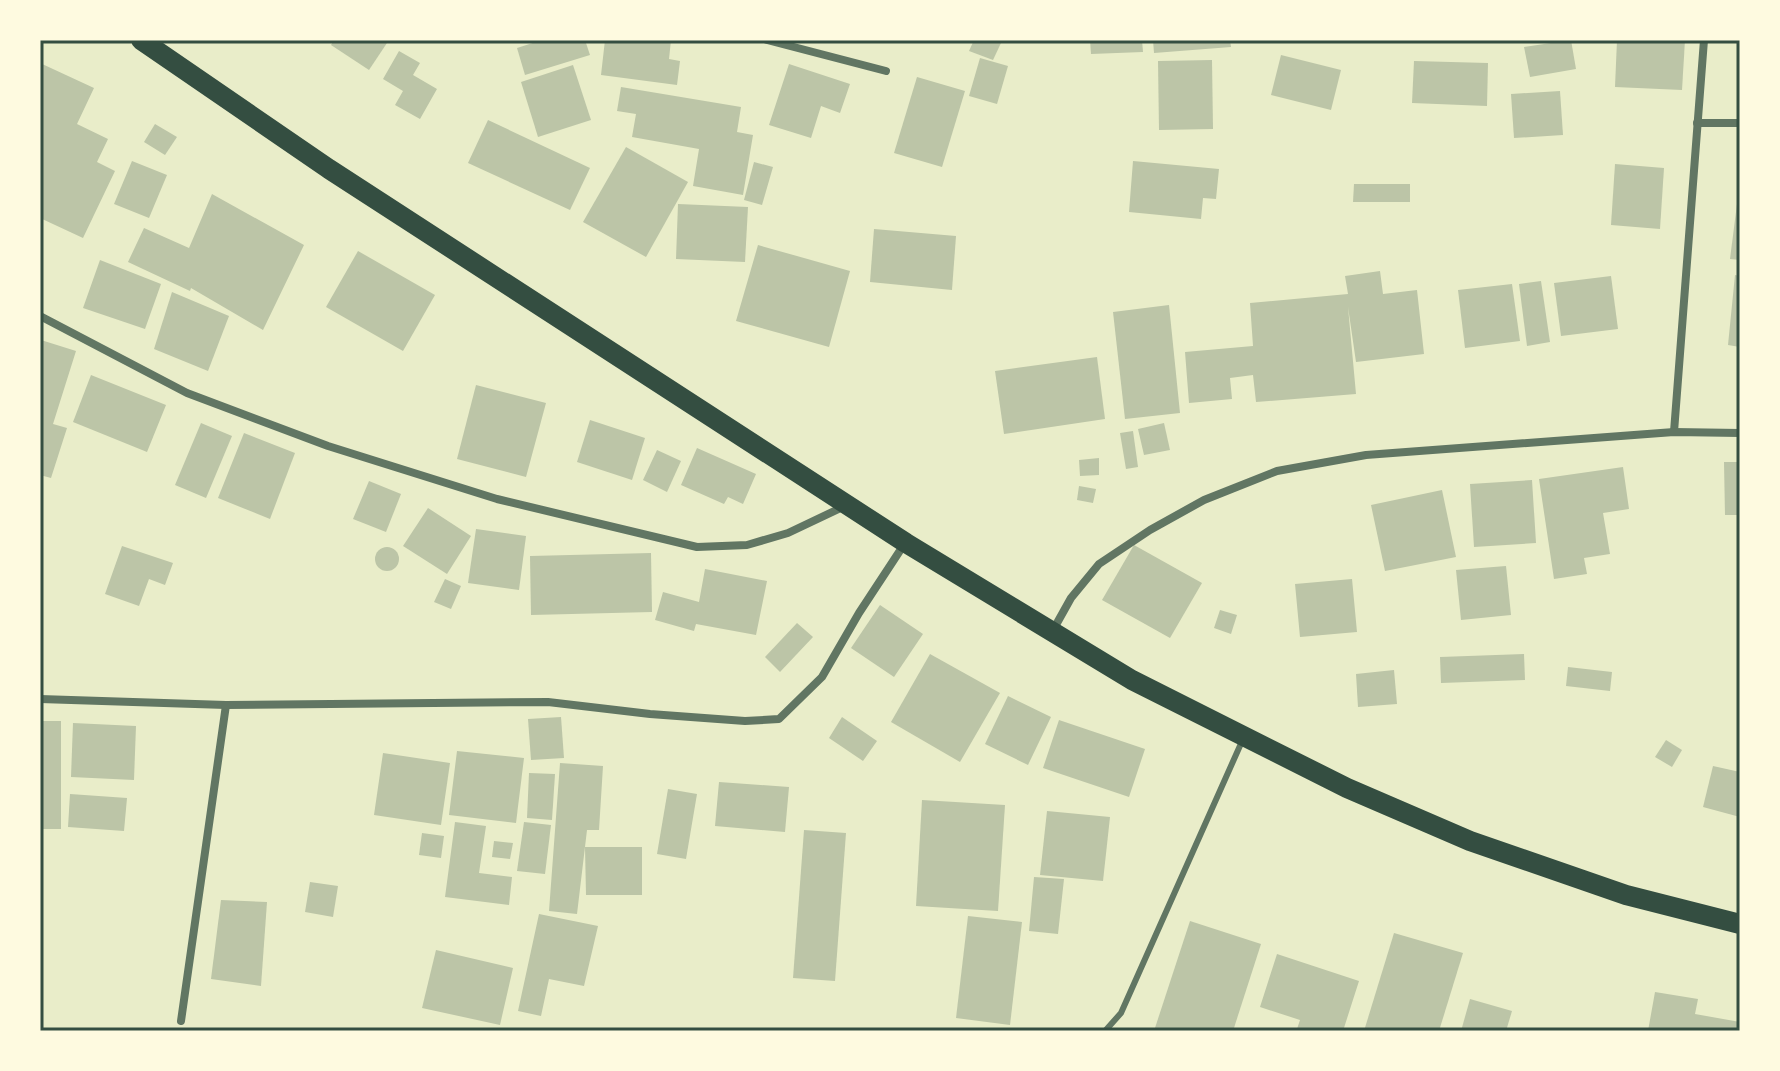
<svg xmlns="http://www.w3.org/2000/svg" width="1780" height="1071" viewBox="0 0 1780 1071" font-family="'Noto Sans',sans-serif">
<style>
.building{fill:#bcc5a7}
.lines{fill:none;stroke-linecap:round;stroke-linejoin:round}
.service{stroke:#617663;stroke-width:6}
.minor{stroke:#617663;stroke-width:8}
.primary{stroke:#344e41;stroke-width:20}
.neatline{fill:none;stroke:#344e41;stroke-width:3}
</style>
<rect width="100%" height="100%" fill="#e9edc9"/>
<!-- building -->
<g class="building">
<path d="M334,40H389L369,70L331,45Z"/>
<path d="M542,40H585L590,55L525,75L517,48Z"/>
<path d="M605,40H671L669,59L680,61L677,85L601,75Z"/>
<path d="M974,40L1001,43L993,60L969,51Z"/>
<path d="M1090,40H1142L1143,52L1091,54Z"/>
<path d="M1153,40H1230L1231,47L1154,53Z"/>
<path d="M1571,40L1576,69L1530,77L1524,47Z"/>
<path d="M1617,40H1685L1682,90L1615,87Z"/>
<path d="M399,51L420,63L413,75L437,89L420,119L395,105L403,91L383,79Z"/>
<path d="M1281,55L1341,70L1331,110L1271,95Z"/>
<path d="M980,58L1008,66L997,104L969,96Z"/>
<path d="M1212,60L1213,129L1159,130L1158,61Z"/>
<path d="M1414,61L1488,63L1487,106L1412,103Z"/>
<path d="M40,63L94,88L77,124L108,139L97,162L115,171L83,238L40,218Z"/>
<path d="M789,64L850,84L840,113L821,106L811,138L769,125Z"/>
<path d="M573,65L591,120L538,137L521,82Z"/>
<path d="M917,77L965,91L942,167L894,153Z"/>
<path d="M621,87L741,107L737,132L753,135L743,195L693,186L699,149L632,137L636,114L617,111Z"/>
<path d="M1560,91L1563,135L1514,138L1511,94Z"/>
<path d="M488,120L590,168L570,210L468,163Z"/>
<path d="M155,124L177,137L165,155L144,142Z"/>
<path d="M626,147L688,182L646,257L583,222Z"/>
<path d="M132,161L167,175L149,218L114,204Z"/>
<path d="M1133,161L1219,169L1216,199L1203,198L1201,219L1129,212Z"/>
<path d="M754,162L773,167L762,205L744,200Z"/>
<path d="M1615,164L1664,168L1660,229L1611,225Z"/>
<path d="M1354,184H1410V202H1353Z"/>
<path d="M212,194L304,245L263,330L191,288L190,291L128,262L144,228L189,248Z"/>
<path d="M678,204L748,207L745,262L676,259Z"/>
<path d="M1737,204H1740V260L1730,259Z"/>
<path d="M874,229L956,236L952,290L870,282Z"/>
<path d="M758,245L850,271L829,347L736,321Z"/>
<path d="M358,251L435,295L403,351L326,307Z"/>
<path d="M100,260L161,284L145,329L83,308Z"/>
<path d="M1380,271L1383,294L1417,290L1424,354L1356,362L1348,307L1356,394L1256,402L1253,375L1230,378L1232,399L1189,403L1185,352L1253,346L1250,303L1348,294L1345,276Z"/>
<path d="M1735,275L1740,276V347L1728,345Z"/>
<path d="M1611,276L1618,329L1561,336L1554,283Z"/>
<path d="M1541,281L1550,342L1527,346L1519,284Z"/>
<path d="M1512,284L1520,341L1465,348L1458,290Z"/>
<path d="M172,292L229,316L208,371L154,349Z"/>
<path d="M1169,305L1180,413L1125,419L1113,312Z"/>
<path d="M41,340L76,351L53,424L67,428L51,478L40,475Z"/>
<path d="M1097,357L1105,419L1004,434L995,371Z"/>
<path d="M91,375L166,405L147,452L73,422Z"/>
<path d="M476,385L546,403L526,477L457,459Z"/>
<path d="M590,420L645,438L632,480L577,462Z"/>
<path d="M201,423L232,436L206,498L175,485Z"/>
<path d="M1164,423L1170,450L1144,455L1138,429Z"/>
<path d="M1133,431L1138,467L1126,469L1120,433Z"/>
<path d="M244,433L295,453L270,519L218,498Z"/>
<path d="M697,448L756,474L743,504L728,497L724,504L681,485Z"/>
<path d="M657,450L681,461L667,492L643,480Z"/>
<path d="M1099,458V475L1080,476L1079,460Z"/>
<path d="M1724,462H1740V515H1725Z"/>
<path d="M1623,467L1629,509L1603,513L1610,554L1584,558L1587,574L1554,579L1539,479Z"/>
<path d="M1532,480L1536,543L1474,547L1470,484Z"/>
<path d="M369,481L401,494L386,532L353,519Z"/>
<path d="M1079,486L1096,489L1093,503L1077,500Z"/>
<path d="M1442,490L1456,557L1385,571L1371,505Z"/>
<path d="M428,508L471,536L447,574L403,546Z"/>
<path d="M476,529L526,536L519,590L468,583Z"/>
<path d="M1134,545L1202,583L1170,638L1102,600Z"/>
<path d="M122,546L173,563L165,585L149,579L139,606L105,594Z"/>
<circle cx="387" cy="559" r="12"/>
<path d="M651,553L652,612L531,615L530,556Z"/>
<path d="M1506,566L1511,615L1461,620L1456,570Z"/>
<path d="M705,569L767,581L756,635L696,624L694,631L655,620L663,592L699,602Z"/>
<path d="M445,579L461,586L451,609L434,602Z"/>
<path d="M1352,579L1357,632L1300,637L1295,584Z"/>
<path d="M880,605L923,634L894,677L851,648Z"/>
<path d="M1220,610L1237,615L1231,634L1214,628Z"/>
<path d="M797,623L813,637L780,672L765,657Z"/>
<path d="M930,654L1000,693L960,762L891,722Z"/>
<path d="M1524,654L1525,680L1441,683L1440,657Z"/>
<path d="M1568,667L1612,672L1610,691L1566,686Z"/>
<path d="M1394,670L1397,704L1358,707L1356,674Z"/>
<path d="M1008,696L1051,717L1028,765L985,744Z"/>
<path d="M561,717L564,758L531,760L528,719Z"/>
<path d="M842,717L877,741L863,761L829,738Z"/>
<path d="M1059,720L1145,749L1129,797L1043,768Z"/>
<rect x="40" y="721" width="21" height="108"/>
<path d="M73,723L136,726L134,780L71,777Z"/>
<path d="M1666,740L1682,750L1672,767L1655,757Z"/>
<path d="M457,751L524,758L516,823L449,815Z"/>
<path d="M383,753L450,763L441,825L374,815Z"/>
<path d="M560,763L603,766L599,830H587L577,914L549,911Z"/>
<path d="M1713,766L1740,772V817L1703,807Z"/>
<path d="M529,773L555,774L552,820L527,818Z"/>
<path d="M719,782L789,787L785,832L715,826Z"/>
<path d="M668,789L697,794L686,859L657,854Z"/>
<path d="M70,794L127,798L124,831L68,827Z"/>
<path d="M922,800L1005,805L998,911L916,906Z"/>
<path d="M1047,811L1110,817L1103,881L1040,875Z"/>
<path d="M455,822L486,826L479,873L512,877L509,905L445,897Z"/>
<path d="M524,822L551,825L545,874L517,871Z"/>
<path d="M804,830L846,833L835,981L793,978Z"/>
<path d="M422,833L444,836L441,858L419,855Z"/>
<path d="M494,841L513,843L510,859L492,857Z"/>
<path d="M585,847H642V895H586Z"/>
<path d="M1034,877L1064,879L1058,934L1029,931Z"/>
<path d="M310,882L338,886L333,917L305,912Z"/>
<path d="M221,900L267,902L261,986L211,979Z"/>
<path d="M539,914L598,926L584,986L549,979L541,1016L518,1011Z"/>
<path d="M968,916L1022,922L1010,1025L956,1018Z"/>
<path d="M1190,921L1261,944L1233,1031H1154Z"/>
<path d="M1394,933L1463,953L1439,1031H1364Z"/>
<path d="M436,950L513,968L500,1025L422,1008Z"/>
<path d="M1277,954L1359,981L1343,1031H1304L1297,1029L1300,1020L1260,1007Z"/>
<path d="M1655,992L1698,999L1695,1014L1740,1022V1031H1648Z"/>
<path d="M1470,999L1512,1011L1506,1031H1461Z"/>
</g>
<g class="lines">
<!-- service -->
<path class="service" d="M1105,1031L1121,1013L1243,739"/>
<!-- minor -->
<g class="minor">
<path d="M767,40L886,71"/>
<path d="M1697,123H1740"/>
<path d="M40,316L187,393L328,446L497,499L697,547L747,545L788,533L845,506"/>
<path d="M1674,432L1704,40"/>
<path d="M1052,632L1071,598L1099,564L1150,530L1204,500L1277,471L1366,455L1674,432L1740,433"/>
<path d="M40,699L226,705L548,702L650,714L745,721L779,719L822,677L859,613L905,543"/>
<path d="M181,1021L226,705"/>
</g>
<!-- primary -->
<path class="primary" d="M141,40L329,169L906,543L1132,680L1347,788L1470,841L1626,895L1740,924"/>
</g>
<!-- border -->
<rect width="1780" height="1071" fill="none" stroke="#fefae0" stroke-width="84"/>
<rect x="42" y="42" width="1696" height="987" class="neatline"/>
</svg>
